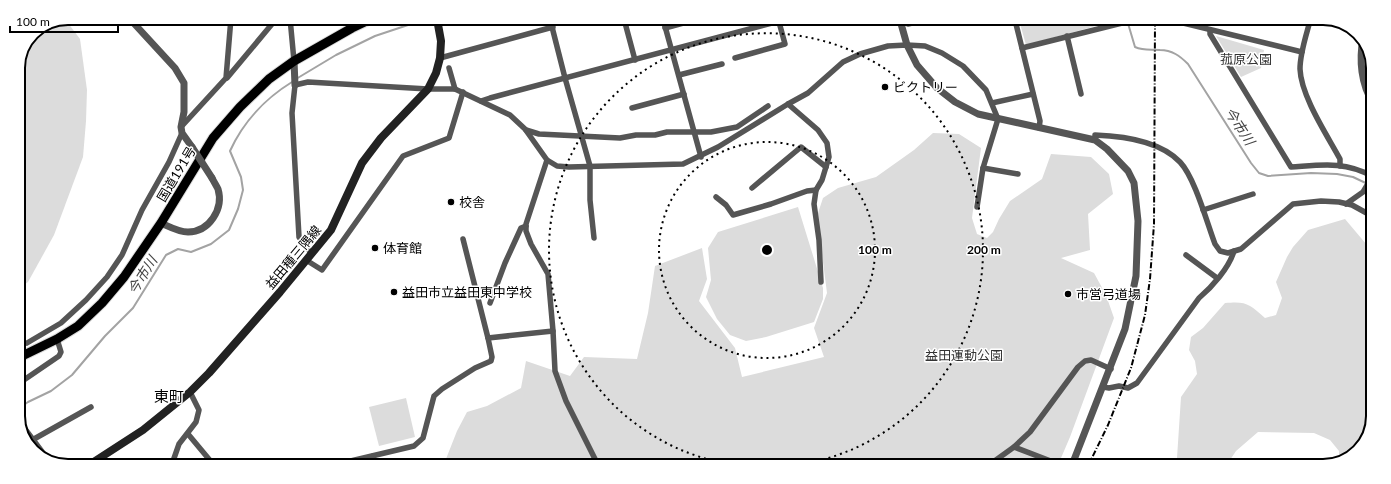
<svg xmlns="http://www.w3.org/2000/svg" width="1391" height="484" viewBox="0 0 1391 484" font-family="Lato,'Noto Sans JP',sans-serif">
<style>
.green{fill:#dcdcdc}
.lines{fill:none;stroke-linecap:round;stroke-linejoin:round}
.stream{stroke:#a3a3a3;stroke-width:2}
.trunk-casing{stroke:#dbdbdb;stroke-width:11}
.minor{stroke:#555;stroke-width:5.5}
.tertiary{stroke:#555;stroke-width:7}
.secondary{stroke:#222;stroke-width:8}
.trunk{stroke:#000;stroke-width:9}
.rail{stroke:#000;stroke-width:2;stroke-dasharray:6 2 1 2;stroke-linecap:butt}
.tertiary-bridge{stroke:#555;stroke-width:7}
.ring{fill:none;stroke:#000;stroke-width:2;stroke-dasharray:2 4}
.poi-dot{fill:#000;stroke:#fff;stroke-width:1.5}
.labels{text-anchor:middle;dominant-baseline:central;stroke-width:3;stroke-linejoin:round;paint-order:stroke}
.park-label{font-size:13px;fill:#333;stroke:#fff}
.poi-label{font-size:13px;fill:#000;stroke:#fff;text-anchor:start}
.street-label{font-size:13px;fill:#000;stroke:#fff}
.water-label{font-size:14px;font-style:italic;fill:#444;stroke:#fff}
.quarter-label{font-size:15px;fill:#000;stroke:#fff}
.rim{fill:none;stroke:#000;stroke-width:2}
.centre{fill:#000;stroke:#fff;stroke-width:2}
.ring-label{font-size:12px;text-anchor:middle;font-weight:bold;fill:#000;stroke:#fff;stroke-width:3;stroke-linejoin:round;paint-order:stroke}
</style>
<rect width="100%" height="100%" fill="#fff"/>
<!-- green -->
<g class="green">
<path d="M65,19L80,39L87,90L86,121L83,157L54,235L28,282L18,289V65L33,32Z"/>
<path d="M1019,20H1118L1026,45Z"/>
<path d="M1216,36L1264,50L1261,68L1241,77Z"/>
<path d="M933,133L959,134L981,148L972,218L977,234L987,238L993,232L999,219L1010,201L1042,179L1051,154L1091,157L1109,174L1113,194L1088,214L1090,250L1061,258L1094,273L1106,295L1114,318L1070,437L1058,465H772L768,459L748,465L444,464L457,431L467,412L487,406L521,388L526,361L570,376L584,357L637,359L648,313L655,266L702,248L707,279L699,301L735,348L742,377L824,357L814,328L827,293L817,216L823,198L838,188L876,177L914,150Z"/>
<path d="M798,207L823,288V299L814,322L766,337L746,341L730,335L717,319L706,297L711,280L708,248L718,232Z"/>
<path d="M1345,219L1372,251L1370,432L1353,456L1339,461V451L1330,440L1314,433L1258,432L1236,451L1226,466H1182L1177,458L1181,397L1197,374L1195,361L1189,350L1191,337L1203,328L1225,303C1247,301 1249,304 1265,318L1276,315L1282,298L1276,282L1287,257L1293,247L1308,230Z"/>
<path d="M406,398L415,437L379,446L369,407Z"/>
</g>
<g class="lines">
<!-- stream -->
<g class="stream">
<path d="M1127,20L1135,47C1144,51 1151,49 1160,50C1172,50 1180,56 1188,64L1251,163L1259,173L1268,176L1311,173L1337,174L1353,177L1372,186"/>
<path d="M296,79L336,55L375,36L426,19"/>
<path d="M18,409L28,402L51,391L72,375L105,336L133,308L166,255L178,249L191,252L211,244L229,230L238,209L243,190L241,177L230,151C243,122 266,98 292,82"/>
</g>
<!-- trunk casing -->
<g class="trunk-casing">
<path id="trunk" d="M18,358L57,339L78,326L102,303L124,277L161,223L213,138L240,107L269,79L294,61L352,28L371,19"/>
</g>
<!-- minor -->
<g class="minor">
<path d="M290,18L294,61"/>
<path d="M550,19L565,78L590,166V200L594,238"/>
<path d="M624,19L635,60"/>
<path d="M663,19L701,157"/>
<path d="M1015,20L1040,121L1039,128"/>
<path d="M1171,20L1302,52"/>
<path d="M1310,21C1306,36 1300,53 1300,69C1301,96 1327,135 1340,159V166"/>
<path d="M908,24L925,20"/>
<path d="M665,28L698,19"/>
<path d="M1210,30V34L1291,167C1322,165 1344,161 1372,176"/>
<path d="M1067,36L1081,94"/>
<path d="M1022,48L1122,23"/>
<path d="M440,58L553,27"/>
<path d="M735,58L785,44L779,22"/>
<path d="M449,68L455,89"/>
<path d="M679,75L722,64"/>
<path d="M227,78L277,18"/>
<path d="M481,101L490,98L787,19"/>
<path d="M992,103L1033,94"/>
<path d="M788,104L818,130L827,143L829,157L822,180L816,190L814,204L819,240L821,282"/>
<path d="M632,108L684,94"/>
<path d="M181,127L226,78L231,18"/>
<path d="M526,130L539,134L620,138L636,135H655L667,132H711L737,127L768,106"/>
<path d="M1095,140V135C1123,136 1160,141 1180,162C1195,178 1207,223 1215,244L1220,251L1228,253L1241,249L1293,204L1321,201L1339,202L1352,205L1372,216"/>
<path d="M547,160L526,224V231L531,244L548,274L553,331L555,371L566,401L598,465"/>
<path d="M983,168L1018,174"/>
<path d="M752,188L801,147L826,167"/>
<path d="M716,197L726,205L733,215L771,204L807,191L816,190"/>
<path d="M1346,204L1363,192L1372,177"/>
<path d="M1203,210L1253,194"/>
<path d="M463,239L488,338"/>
<path d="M311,253L299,237L292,113L295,85L308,82L428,89H455L510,115L525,129L547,160L557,166L569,167L683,164L718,147L788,104L808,93L843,62L860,54L888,46L907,45L925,46L942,53L963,66L986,90L998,119L983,168L977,207"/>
<path d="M1186,255L1217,278"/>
<path d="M306,260L322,270L403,156L449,138L463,92"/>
<path d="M490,303L505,263L521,228L526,226"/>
<path d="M27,343L61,323L86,300L107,277L122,255L142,210L169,162L182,133"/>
<path d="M18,384L59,356L61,352L57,339"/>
<path d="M1103,387L1109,388L1119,386L1128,388L1137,383L1199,298C1212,287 1229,268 1234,251"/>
<path d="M19,421L49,461"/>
<path d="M188,434L213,464"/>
<path d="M26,440L34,439L91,407"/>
<path d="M1014,447L1030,432L1078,367L1085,361L1091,360L1111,369"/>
<path d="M373,456L375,464"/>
<path d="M172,464L179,444L196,422L199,410L190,392"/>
<path d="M338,464L414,446L423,438L434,396L442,389L475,368L491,361L492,357L488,338L553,331"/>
<path d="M989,465L1014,447L1061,465"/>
</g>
<!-- tertiary -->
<g class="tertiary">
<path d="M129,18L175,68L184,83V112L181,127L182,133L192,147"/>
<path d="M900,20L907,45L917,65L937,88L955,102L978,114L1095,140L1107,149L1128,171L1134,183L1138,221L1136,276L1125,329L1072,465"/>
<path d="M1363,39C1359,60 1361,84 1373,103"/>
<path d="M294,61L295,85"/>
<path d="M161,223C170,227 179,232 188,232C209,232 224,209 218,189C216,185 214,182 212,178"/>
</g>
<!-- secondary -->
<path class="secondary" d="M92,463L143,430L190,392L209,373L280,292L331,230L362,163L381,138L428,89L436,73L440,58L441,41L437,19"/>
<!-- trunk -->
<use href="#trunk" class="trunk"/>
<!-- rail -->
<path class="rail" d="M1088,466L1108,425L1131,368L1145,315L1150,279L1154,224L1155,20"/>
<!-- tertiary-bridge -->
<path class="tertiary-bridge" d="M192,147L212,178"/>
</g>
<!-- distance rings -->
<g class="ring">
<circle cx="767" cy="250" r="108"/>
<path d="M735 465A217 217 0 1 1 797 465"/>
</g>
<!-- markers -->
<g class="poi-dot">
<circle cx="885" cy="87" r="4"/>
<circle cx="451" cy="202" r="4"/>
<circle cx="375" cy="248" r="4"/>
<circle cx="394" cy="292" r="4"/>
<circle cx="1068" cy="294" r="4"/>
</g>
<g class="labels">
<!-- park labels -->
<g class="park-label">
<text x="1246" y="59">菰原公園</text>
<text x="964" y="355">益田運動公園</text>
</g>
<!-- poi labels -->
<g class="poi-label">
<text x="893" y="87">ビクトリー</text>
<text x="459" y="202">校舎</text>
<text x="383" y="248">体育館</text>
<text x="402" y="292">益田市立益田東中学校</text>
<text x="1076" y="294">市営弓道場</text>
</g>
<!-- street labels -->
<g class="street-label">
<text transform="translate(176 174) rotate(-59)">国道191号</text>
<text transform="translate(293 257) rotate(-50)">益田種三隅線</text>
</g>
<!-- water labels -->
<g class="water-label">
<text transform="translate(1240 126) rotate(57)">今市川</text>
<text transform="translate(142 275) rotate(-58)">今市川</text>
</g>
<!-- quarter labels -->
<g class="quarter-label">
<text x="169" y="396">東町</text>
</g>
</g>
<!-- crop -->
<path d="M0 0H1391V484H0ZM68 25H1323A43 43 0 0 1 1366 68V416A43 43 0 0 1 1323 459H68A43 43 0 0 1 25 416V68A43 43 0 0 1 68 25Z" fill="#fff" fill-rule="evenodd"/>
<path class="rim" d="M68 25H1323A43 43 0 0 1 1366 68V416A43 43 0 0 1 1323 459H68A43 43 0 0 1 25 416V68A43 43 0 0 1 68 25Z"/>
<circle cx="767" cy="250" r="6" class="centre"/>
<g class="ring-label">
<text x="875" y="254">100 m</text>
<text x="984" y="254">200 m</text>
</g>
<!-- scale -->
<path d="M10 26v6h108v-6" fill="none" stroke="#000000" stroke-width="2"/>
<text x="16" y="26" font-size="12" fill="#000000" stroke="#ffffff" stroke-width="3" paint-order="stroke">100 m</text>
</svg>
